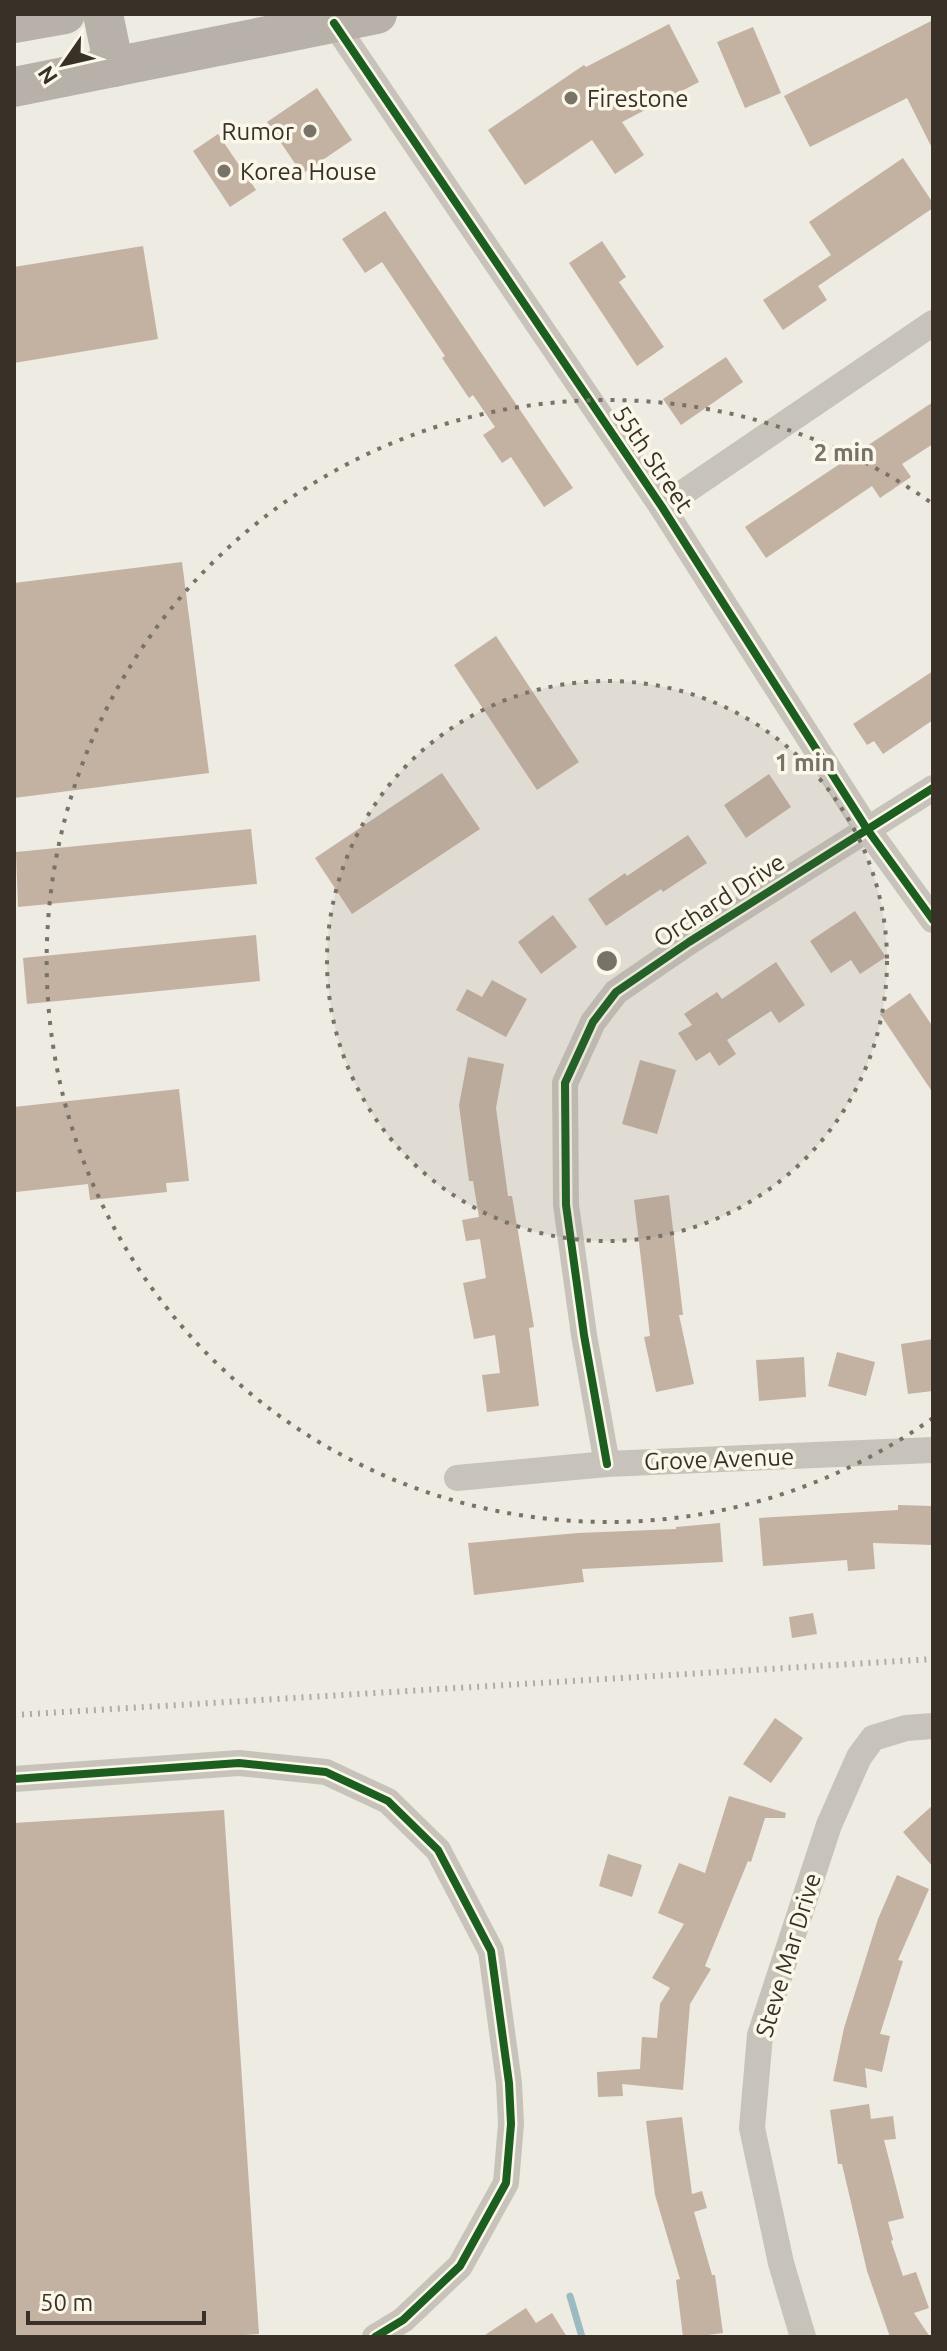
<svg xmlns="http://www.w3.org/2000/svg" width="947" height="2351" viewBox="0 0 947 2351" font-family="Ubuntu,sans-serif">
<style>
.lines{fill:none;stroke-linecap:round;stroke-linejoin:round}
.stream{stroke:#9cbac2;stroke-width:7}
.building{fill:#c3b2a2}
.minor{stroke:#c8c3ba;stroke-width:26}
.primary{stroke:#b7b1a9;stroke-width:40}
.rail{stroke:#afaba5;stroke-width:6;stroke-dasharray:2 6;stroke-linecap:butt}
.cycleway-casing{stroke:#fbf7e9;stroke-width:13}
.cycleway{stroke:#1b5e20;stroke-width:8}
.ring{fill:none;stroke:#787269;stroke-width:4;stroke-dasharray:4 8}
.poi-dot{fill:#787269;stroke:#fbf7e9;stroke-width:3}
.labels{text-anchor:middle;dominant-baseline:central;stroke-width:7;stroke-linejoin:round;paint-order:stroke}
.poi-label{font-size:24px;fill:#393128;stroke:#fbf7e9;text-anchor:start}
.street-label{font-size:24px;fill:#393128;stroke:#fbf7e9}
.centre{fill:#787269;stroke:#fbf7e9;stroke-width:4}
.ring-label{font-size:24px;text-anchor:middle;font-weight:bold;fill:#787269;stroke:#fbf7e9;stroke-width:7;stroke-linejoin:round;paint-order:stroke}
</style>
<rect width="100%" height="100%" fill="#eeebe2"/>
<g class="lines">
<!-- stream -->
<path class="stream" d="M570,2296L582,2337"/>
</g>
<!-- building -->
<g class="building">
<path d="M933,20V150L907,98L810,147L784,96Z"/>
<path d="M669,24L699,82L622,122L644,155L615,174L592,140L525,185L488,130L584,65L586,67Z"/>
<path d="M753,27L781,93L745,108L717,42Z"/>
<path d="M317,88L352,140L302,174L267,122Z"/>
<path d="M218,134L256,190L230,207L193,151Z"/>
<path d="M903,158L933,203V208L818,286L827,300L783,330L763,300L831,255L809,222Z"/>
<path d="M385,211L573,488L544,507L511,457L502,463L483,435L495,427L473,395L469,398L442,358L445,356L382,262L365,273L342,239Z"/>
<path d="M602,241L626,277L619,282L664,347L637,366L569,263Z"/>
<path d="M143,246L158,339L14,363V267Z"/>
<path d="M726,357L743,382L681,425L663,399Z"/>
<path d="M933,402V444L902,464L911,477L880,498L872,486L766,558L745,527Z"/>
<path d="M182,562L209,773L14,798V583Z"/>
<path d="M496,636L579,762L537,790L454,665Z"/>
<path d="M933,671V720L883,754L874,741L867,745L853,724Z"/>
<path d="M442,773L480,829L352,914L315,858Z"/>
<path d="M769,774L791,807L746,838L724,805Z"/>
<path d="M251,829L257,884L18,907L16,852Z"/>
<path d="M688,835L707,863L663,892L661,889L606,926L588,899L625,873L627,876Z"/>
<path d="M855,911L886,957L860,974L851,960L831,973L810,941Z"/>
<path d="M553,915L577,947L541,974L518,942Z"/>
<path d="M256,935L260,981L27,1004L23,958Z"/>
<path d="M776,962L805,1005L779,1023L771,1011L727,1040L736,1054L719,1066L710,1052L696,1061L678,1033L692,1025L684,1014L717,992L722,999Z"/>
<path d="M492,980L527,999L506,1037L456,1010L467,989L482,997Z"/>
<path d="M910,993L933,1027V1093L880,1014Z"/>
<path d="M468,1057L504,1064L496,1108L508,1196H512L534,1327L529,1328L539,1406L487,1412L482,1375L500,1373L495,1335L474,1339L463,1283L486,1278L480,1239L466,1241L462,1220L479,1217L473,1181H469L459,1105Z"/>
<path d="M640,1060L676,1070L657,1134L622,1124Z"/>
<path d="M179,1089L189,1181L166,1183L167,1192L90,1200L88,1184L16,1192L14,1107Z"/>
<path d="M669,1195L683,1315H679L694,1384L656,1392L644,1337L650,1336L634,1200Z"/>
<path d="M933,1339V1391L908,1394L901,1344Z"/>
<path d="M837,1352L875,1362L866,1396L828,1386Z"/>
<path d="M804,1357L806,1397L759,1401L756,1360Z"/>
<path d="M898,1505L933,1506V1545L873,1543L875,1569L848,1571L847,1560L763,1566L759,1518L898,1510Z"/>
<path d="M720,1523L723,1562L582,1569L584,1582L474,1595L468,1543L578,1533L676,1529V1527Z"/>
<path d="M813,1613L817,1634L792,1638L789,1617Z"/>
<path d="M775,1718L803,1738L771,1783L743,1764Z"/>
<path d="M729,1796L786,1813L785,1818H765L751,1862L748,1861L705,1966L711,1969L690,2004L683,2090L622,2084L623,2096L598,2097L597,2072L640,2069L642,2037L657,2038L660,2004L670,1988L652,1978L684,1924L658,1913L679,1863L705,1873Z"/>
<path d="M933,1805V1867L903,1832Z"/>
<path d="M224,1810L259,2334L212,2337H14V1823Z"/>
<path d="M608,1854L642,1865L632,1897L599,1886Z"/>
<path d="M897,1875L929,1889L898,1960L903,1961L880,2034L890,2036L882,2072L865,2068L867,2088L833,2081L844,2028L878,1919Z"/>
<path d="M869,2104L871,2119L893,2116L896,2139L884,2140L904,2218L888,2222L893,2240L891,2241L903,2276L916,2272L929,2308L914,2313L930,2337H890L867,2271L842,2164H838L830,2110Z"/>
<path d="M682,2117L692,2194L702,2191L707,2208L694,2212L712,2275H715L723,2333L693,2337H683L676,2280L680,2279L655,2195L646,2121Z"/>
<path d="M526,2308L536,2323L552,2313L567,2337H482Z"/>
</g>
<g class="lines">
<!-- minor -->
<g class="minor">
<path d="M334,23L662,507L867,829L933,920"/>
<path d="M662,507L933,323"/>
<path d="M607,1464L584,1335L566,1205L565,1083L593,1022L616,992L689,942L933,788"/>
<path d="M457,1478L607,1464L933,1450"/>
<path d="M14,1779L239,1763L326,1772L388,1801L438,1850L491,1951L509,2083L511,2124L506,2183L460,2266L403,2320L375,2337"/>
<path d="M803,2337L781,2263L752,2128L760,2035L829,1825L859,1757L873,1738L906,1728L933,1726"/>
</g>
<!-- primary -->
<g class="primary">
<path d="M103,14L114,67"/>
<path d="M14,23L65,14"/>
<path d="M14,87L377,14"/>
</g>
<!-- rail -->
<path class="rail" d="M14,1715L933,1659"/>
<!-- cycleway casing -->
<g class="cycleway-casing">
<g id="cycleway">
<path d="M334,23L662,507L867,829L933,920"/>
<path d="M607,1464L584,1335L566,1205L565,1083L593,1022L616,992L689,942L933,788"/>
<path d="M14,1779L239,1763L326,1772L388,1801L438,1850L491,1951L509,2083L511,2124L506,2183L460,2266L403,2320L375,2337"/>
</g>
</g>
<!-- cycleway -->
<use href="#cycleway" class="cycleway"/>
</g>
<!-- distance rings -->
<circle cx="607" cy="961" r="280" fill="#787269" fill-opacity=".12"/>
<g class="ring">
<circle cx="607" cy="961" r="280"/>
<path d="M933 1418A561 561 0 1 1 933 504"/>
</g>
<!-- markers -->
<g class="poi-dot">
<circle cx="571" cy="98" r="8"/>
<circle cx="310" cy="131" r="8"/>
<circle cx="224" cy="171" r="8"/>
</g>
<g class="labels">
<!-- poi labels -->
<g class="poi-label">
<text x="587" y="98">Firestone</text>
<text x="294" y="131" text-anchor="end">Rumor</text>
<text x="240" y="171">Korea House</text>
</g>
<!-- street labels -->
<g class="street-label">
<text transform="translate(653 459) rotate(56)">55th Street</text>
<text transform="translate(719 900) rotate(-33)">Orchard Drive</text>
<text transform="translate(719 1459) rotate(-2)">Grove Avenue</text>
<text transform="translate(788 1955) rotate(-73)">Steve Mar Drive</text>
</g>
</g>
<circle cx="607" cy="961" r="12" class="centre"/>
<g class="ring-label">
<text x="844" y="461">2 min</text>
<text x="805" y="771">1 min</text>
</g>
<!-- border -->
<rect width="947" height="2351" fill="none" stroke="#393128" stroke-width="32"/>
<!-- north arrow -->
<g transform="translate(64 64) rotate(236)" stroke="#fbf7e9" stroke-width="6" paint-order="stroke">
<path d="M0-6L14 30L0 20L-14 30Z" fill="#393128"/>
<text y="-12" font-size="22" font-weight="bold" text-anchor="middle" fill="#393128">N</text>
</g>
<!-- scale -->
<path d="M28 2311v12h176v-12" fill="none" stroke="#393128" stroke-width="4"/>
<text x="40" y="2311" font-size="24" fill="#393128" stroke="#fbf7e9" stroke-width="6" paint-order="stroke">50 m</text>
</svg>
